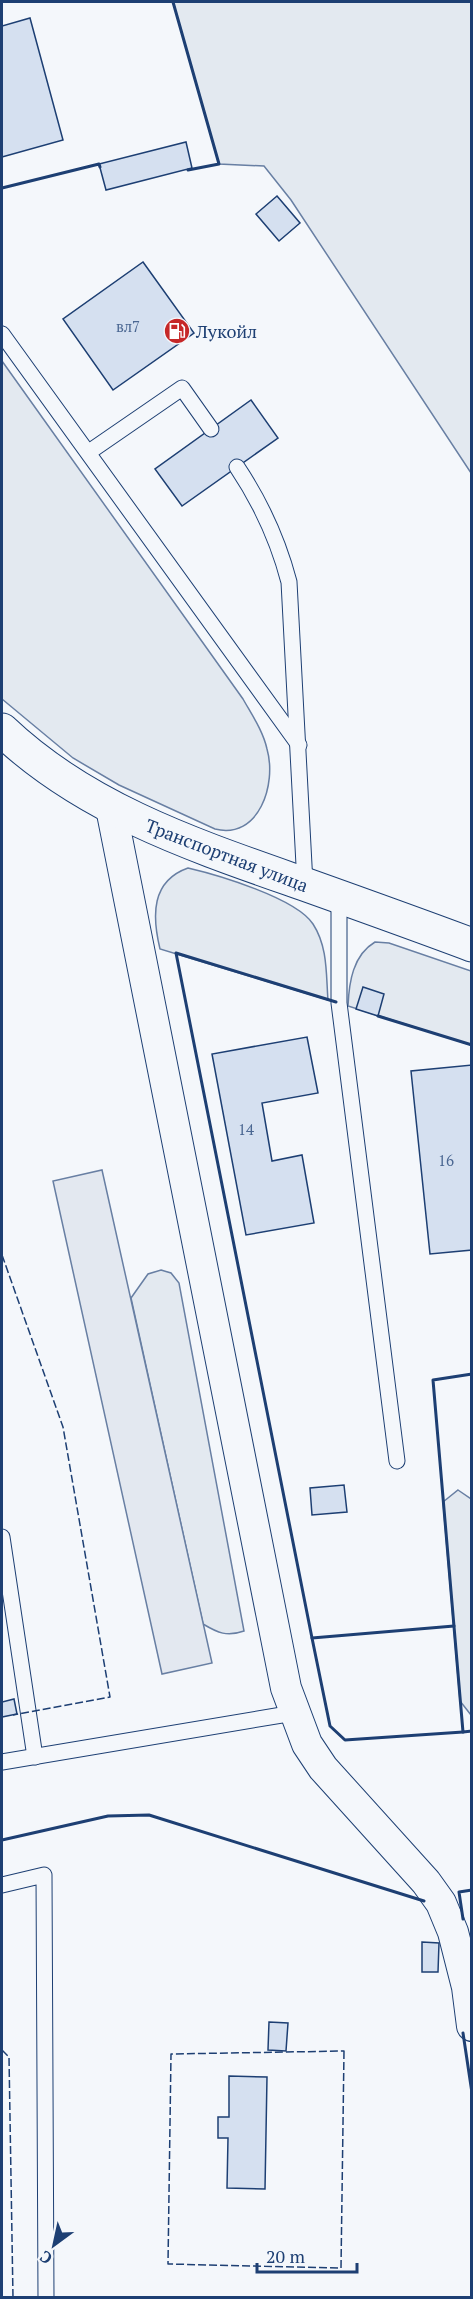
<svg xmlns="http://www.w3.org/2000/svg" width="473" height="2299" viewBox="0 0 473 2299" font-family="'PT Serif',serif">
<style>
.green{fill:#e3e9f0;stroke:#687fa3;stroke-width:1.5}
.parking{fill:#e3e8f0;stroke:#687fa3;stroke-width:1.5}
.building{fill:#d5e0f0;stroke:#1d3f73;stroke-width:1.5}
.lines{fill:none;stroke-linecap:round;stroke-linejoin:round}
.service-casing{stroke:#1d3f73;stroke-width:17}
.minor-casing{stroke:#1d3f73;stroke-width:32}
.tertiary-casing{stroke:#1d3f73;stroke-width:35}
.service{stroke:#f4f7fb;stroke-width:15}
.minor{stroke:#f4f7fb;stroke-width:30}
.tertiary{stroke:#f4f7fb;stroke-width:33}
.fence{stroke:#1d3f73;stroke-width:1.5;stroke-dasharray:8 3;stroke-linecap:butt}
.wall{stroke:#1d3f73;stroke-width:3}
.labels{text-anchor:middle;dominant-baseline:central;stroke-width:4.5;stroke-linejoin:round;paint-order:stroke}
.number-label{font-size:15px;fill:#4b6792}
.poi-label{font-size:18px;fill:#1d3f73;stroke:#f4f7fb;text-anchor:start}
.street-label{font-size:18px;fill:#1d3f73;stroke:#f4f7fb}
</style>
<rect width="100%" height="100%" fill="#f4f7fb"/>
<!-- green -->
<g class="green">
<path d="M173,2H471V473L291,200L264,166L219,164Z"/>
<path d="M2,361L243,699C252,715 263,731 267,749C277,784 259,840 215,829L119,785L73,758L2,699Z"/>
<path d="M188,868C218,875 296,898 313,924C328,947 326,975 328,1000L160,949C152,916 151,881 188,868Z"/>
<path d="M375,942L389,943L471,971V1045L348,1006C349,982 353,955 375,942Z"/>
<path d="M161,1270L171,1273L179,1283L244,1631C227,1637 218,1633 203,1624L131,1298L148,1274Z"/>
<path d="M458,1490L471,1499V1715L460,1701L443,1502Z"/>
</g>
<!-- parking -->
<path class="parking" d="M102,1170L212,1663L162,1674L53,1181Z"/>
<!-- building -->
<g class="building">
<path d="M30,18L63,140L2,157V26Z"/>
<path d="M186,142L192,168L106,190L99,164Z"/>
<path d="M277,196L300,223L279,241L256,214Z"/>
<path d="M143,262L194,333L113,390L63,319Z"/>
<path d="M251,400L278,438L182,506L155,469Z"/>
<path d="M363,987L384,994L378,1016L356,1009Z"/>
<path d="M307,1037L318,1093L262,1103L272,1161L302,1155L314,1223L246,1235L212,1054Z"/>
<path d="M472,1065V1250L430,1254L411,1071Z"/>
<path d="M344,1485L347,1512L312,1515L310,1488Z"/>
<path d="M14,1699L17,1714L2,1717V1702Z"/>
<path d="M422,1942L439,1943L438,1972H422Z"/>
<path d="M269,2022L288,2023L286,2051L268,2050Z"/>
<path d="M229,2076L267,2077L265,2189L227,2188L228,2138H218V2117H229Z"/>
</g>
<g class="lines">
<!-- service casing -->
<g class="service-casing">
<g id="service">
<path d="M2,334L299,745"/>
<path d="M89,452L182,388L211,429"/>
<path d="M237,467C261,503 278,540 289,582L305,884"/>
<path d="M339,896V1003L397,1461"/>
<path d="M2,1537L35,1757"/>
<path d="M2,1762L294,1713"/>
<path d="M2,1885L44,1875L46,2298"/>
</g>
</g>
<!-- minor casing -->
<g class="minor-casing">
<path id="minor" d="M111,808L286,1688L307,1744L323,1768L426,1882L441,1903L453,1932L467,1987L472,2026"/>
</g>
<!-- tertiary casing -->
<g class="tertiary-casing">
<path id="tertiary" d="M2,730C86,810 196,846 304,884C360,904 416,924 472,945"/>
</g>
<!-- service -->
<use href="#service" class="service"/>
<!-- minor -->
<use href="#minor" class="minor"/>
<!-- tertiary -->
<use href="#tertiary" class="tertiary"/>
<!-- fence -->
<g class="fence">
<path d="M2,1255L63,1427L110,1697L13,1715"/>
<path d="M2,2050L9,2057L13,2298"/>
<path d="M344,2051L341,2268L168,2264L171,2054Z"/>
</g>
<!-- wall -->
<g class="wall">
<path d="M173,2L219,164L188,170"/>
<path d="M2,188L99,164L100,167"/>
<path d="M336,1002L176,953L312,1638L454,1626"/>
<path d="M378,1016L472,1045"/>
<path d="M472,1374L433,1380L463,1732L472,1731"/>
<path d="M312,1638L330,1726L345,1740L463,1732"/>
<path d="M2,1840L108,1816L149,1815L424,1901"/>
<path d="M463,1919L459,1892L472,1890"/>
<path d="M463,2033L472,2093"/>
</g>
</g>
<!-- icons -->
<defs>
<g id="fuel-disc" transform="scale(1.35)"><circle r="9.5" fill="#c62828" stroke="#f4f7fb"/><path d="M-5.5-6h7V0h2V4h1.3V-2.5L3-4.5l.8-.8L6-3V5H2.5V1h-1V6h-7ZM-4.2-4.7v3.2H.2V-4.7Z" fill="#fff"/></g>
</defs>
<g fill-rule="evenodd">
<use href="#fuel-disc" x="177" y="331"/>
</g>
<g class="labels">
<!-- number labels -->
<g class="number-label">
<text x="128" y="326">вл7</text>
<text x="246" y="1129">14</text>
<text x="446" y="1160">16</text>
</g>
<!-- poi labels -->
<g class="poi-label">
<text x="196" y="331">Лукойл</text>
</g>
<!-- street labels -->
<g class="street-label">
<text transform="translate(227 855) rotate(21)">Транспортная улица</text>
</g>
</g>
<!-- border -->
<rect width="473" height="2299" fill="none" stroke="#1d3f73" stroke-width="6"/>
<!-- north arrow -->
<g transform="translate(54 2245) rotate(213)" stroke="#f4f7fb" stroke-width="4.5" paint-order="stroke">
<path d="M0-4.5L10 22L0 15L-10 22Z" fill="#1d3f73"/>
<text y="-9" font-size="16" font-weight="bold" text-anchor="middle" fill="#1d3f73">С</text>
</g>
<!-- scale -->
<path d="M257 2263v9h100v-9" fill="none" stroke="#1d3f73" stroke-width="3"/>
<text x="266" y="2263" font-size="18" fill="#1d3f73" stroke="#f4f7fb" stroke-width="4.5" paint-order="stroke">20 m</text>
</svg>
